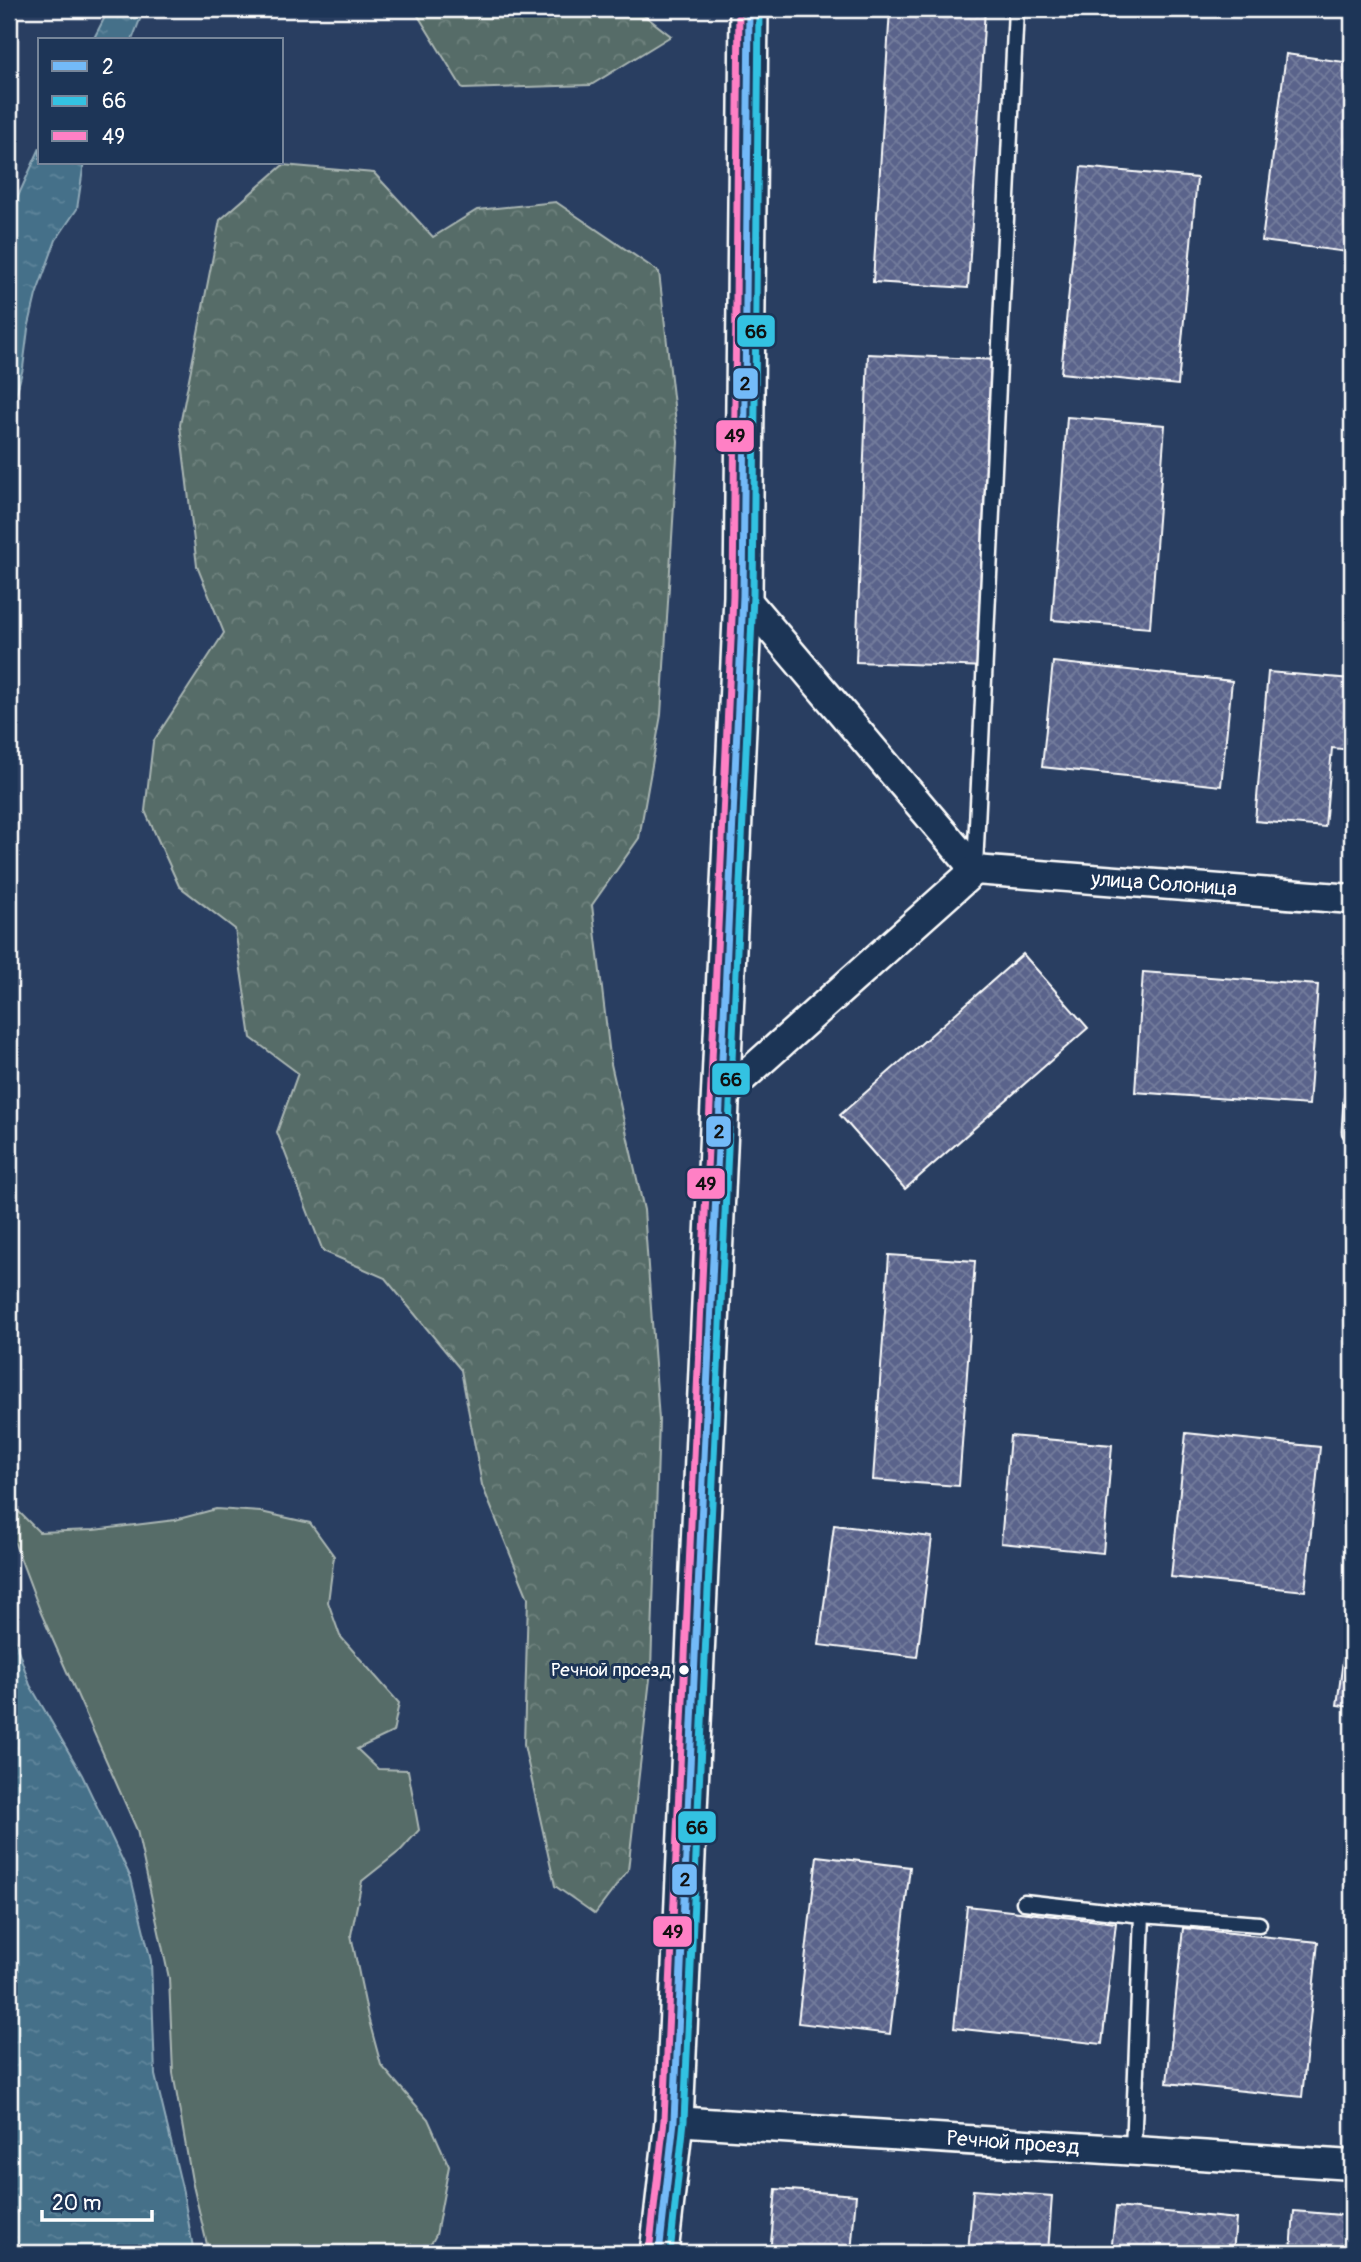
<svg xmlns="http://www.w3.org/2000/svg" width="1361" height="2262" viewBox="0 0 1361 2262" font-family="Pangolin,sans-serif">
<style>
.green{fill:#566c67;stroke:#aab6b3;stroke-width:2}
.forest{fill:url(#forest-crowns);stroke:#aab6b3;stroke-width:2}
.water{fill:url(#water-ripples);stroke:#8fa9b8;stroke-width:2}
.building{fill:url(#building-cross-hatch);stroke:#fff;stroke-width:2}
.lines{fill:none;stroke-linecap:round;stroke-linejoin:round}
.service-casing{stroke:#fff;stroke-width:19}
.minor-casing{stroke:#fff;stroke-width:33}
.tertiary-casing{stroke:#fff;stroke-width:42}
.service{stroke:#1d3557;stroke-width:14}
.minor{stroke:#1d3557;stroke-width:28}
.tertiary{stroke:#1d3557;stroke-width:37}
.bus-1-casing{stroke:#1d3557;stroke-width:12}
.bus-2-casing{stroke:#1d3557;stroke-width:12}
.bus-3-casing{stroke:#1d3557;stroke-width:12}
.bus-1{stroke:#73baf8;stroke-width:7}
.bus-2{stroke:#33c2e2;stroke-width:7}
.bus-3{stroke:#ff80c5;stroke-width:7}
.bus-dot{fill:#fff;stroke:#1d3557;stroke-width:2.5}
.labels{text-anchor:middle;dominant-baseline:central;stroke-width:6;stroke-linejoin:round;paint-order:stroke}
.bus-label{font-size:19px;fill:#fff;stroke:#1d3557;text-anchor:end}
.street-label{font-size:21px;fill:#fff;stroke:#1d3557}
.line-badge{stroke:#1d3557;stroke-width:2.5}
.pale-badge-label{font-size:19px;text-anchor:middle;font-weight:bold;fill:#111}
</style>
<defs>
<pattern id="forest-crowns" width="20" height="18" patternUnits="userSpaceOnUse" patternTransform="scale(1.75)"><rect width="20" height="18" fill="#566c67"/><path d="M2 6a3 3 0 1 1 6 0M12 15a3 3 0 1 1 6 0" fill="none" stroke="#6f827e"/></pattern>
<pattern id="water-ripples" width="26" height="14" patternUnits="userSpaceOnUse" patternTransform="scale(1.75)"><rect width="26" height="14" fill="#447089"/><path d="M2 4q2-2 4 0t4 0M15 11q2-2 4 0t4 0" fill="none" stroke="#60859b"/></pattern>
<pattern id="building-cross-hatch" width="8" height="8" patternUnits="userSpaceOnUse" patternTransform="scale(1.75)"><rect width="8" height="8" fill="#5a648b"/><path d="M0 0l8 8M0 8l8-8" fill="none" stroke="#737b9c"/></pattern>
</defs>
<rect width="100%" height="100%" fill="#293e61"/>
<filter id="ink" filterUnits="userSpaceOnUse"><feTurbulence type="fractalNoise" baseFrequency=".0143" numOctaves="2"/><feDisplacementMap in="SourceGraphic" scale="14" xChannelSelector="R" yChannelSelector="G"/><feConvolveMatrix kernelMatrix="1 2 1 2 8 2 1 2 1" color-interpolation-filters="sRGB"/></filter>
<g filter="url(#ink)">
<!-- green -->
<path class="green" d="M16,1509L39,1532L94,1530L175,1520L216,1509L261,1512L310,1523L334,1556L328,1602L340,1636L399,1703L393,1732L357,1749L378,1769L408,1770L419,1830L401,1850L362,1881L351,1935L368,2017L381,2065L428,2119L449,2166L436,2235L426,2253H209L192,2181L173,2073L169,1978L137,1830L41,1613L9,1528V1512Z"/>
<!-- forest -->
<g class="forest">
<path d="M414,9H636L671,36L591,85L463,89Z"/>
<path d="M283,165L374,173L433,237L477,210L556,202L659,272L678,441L661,715L639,838L592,905L611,1064L644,1210L659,1420L651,1670L628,1870L595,1914L555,1886L524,1745L528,1598L482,1485L461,1370L385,1278L323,1251L277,1132L298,1073L251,1038L235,929L179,886L145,811L153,742L224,633L197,566L180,425L220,220Z"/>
</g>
<!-- water -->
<g class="water">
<path d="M109,9H144L132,40H93Z"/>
<path d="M40,148V163H84L77,209L56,240L36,295L28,329L23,368L9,422V216Z"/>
<path d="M9,1623L30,1685L82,1775L131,1878L151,1961L155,2075L183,2192L194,2253H9Z"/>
</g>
<!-- building -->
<g class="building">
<path d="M890,9H985L968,288L873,282Z"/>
<path d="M1286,54L1352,63V212L1347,252L1262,241Z"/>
<path d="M1081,167L1197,178L1178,385L1061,373Z"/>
<path d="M868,354L999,360L987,667L856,662Z"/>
<path d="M1067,417L1165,425L1150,628L1052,620Z"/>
<path d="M1053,662L1232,681L1221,786L1042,767Z"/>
<path d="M1268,672L1352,679V750L1332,748L1325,827L1255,821Z"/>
<path d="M1023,954L1088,1028L905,1189L840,1115Z"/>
<path d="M1143,972L1318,985L1309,1105L1135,1092Z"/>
<path d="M889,1255L975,1261L959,1486L873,1480Z"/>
<path d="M1186,1433L1320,1447L1305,1591L1171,1577Z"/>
<path d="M1010,1436L1112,1445L1103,1553L1001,1543Z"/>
<path d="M834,1525L932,1537L917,1657L819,1645Z"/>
<path d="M1352,1593V1707L1337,1705Z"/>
<path d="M817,1856L910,1867L890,2034L798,2023Z"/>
<path d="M967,1906L1116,1923L1102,2044L954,2028Z"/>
<path d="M1183,1928L1318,1942L1302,2097L1167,2083Z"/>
<path d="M776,2189L856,2195L851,2253H770Z"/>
<path d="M973,2190L1052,2196L1048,2253H968Z"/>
<path d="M1116,2207L1236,2219L1233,2253H1111Z"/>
<path d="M1294,2211L1352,2216V2253H1291Z"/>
</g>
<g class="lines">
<!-- service casing -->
<g class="service-casing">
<g id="service">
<path d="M975,867L1016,9"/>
<path d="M1352,1099L1350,1132L1352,1131"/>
<path d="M1024,1902L1142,1915L1133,2151"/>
<path d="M1142,1915L1259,1924"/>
</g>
</g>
<!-- minor casing -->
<g class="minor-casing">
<g id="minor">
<path d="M743,596L975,870"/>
<path d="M975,870L1352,899"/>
<path d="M719,1099L975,870"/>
<path d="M674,2121L1352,2165"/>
</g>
</g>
<!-- tertiary casing -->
<g class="tertiary-casing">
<path id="tertiary" d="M659,2253L674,2121L743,596L749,9"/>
</g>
<!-- service -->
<use href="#service" class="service"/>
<!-- minor -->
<use href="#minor" class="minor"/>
<!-- tertiary -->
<use href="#tertiary" class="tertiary"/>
<!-- bus-1 casing -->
<g class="bus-1-casing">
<path id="bus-1" d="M659,2253L674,2121L743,596L749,9"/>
</g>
<!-- bus-2 casing -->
<g class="bus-2-casing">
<path id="bus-2" d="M670,2253L684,2121L753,596L759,9"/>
</g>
<!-- bus-3 casing -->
<g class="bus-3-casing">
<path id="bus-3" d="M649,2252L664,2120L733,596L739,9"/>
</g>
<!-- bus-1 -->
<use href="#bus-1" class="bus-1"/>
<!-- bus-2 -->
<use href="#bus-2" class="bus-2"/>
<!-- bus-3 -->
<use href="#bus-3" class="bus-3"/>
</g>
</g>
<!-- markers -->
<circle class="bus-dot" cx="684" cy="1670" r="6"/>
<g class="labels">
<!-- bus labels -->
<g class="bus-label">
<text x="671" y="1670">Речной проезд</text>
</g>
<!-- street labels -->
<g class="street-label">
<text transform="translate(1164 884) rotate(4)">улица Солоница</text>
<text transform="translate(1013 2143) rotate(4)">Речной проезд</text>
</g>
</g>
<g class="line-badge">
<rect x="736" y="314" width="40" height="34" rx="7" fill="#33c2e2"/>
<rect x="732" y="367" width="27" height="33" rx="7" fill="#73baf8"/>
<rect x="715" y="419" width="40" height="34" rx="7" fill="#ff80c5"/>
<rect x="711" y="1062" width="40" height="34" rx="7" fill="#33c2e2"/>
<rect x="705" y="1115" width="27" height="33" rx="7" fill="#73baf8"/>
<rect x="686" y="1167" width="40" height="33" rx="7" fill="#ff80c5"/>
<rect x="677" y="1810" width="40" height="34" rx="7" fill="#33c2e2"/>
<rect x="671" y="1863" width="27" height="33" rx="7" fill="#73baf8"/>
<rect x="652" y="1915" width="41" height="33" rx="7" fill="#ff80c5"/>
</g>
<g class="pale-badge-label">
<text x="756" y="338">66</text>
<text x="745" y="390">2</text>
<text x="735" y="442">49</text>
<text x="731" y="1086">66</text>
<text x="719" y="1138">2</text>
<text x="706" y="1190">49</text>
<text x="697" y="1834">66</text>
<text x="685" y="1886">2</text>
<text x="673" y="1938">49</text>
</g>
<!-- margin -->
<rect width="1361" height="2262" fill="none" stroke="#1d3557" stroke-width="35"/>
<rect x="18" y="18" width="1326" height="2227" fill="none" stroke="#fff" stroke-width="2.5" filter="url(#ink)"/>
<!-- legend -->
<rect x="38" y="38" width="245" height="126" fill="#1d3557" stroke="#77869a" stroke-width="2"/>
<rect x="52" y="61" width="35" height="10" fill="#73baf8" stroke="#77869a" stroke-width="2"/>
<text x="102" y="74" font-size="21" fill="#ffffff">2</text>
<rect x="52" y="96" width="35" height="10" fill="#33c2e2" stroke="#77869a" stroke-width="2"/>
<text x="102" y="108" font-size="21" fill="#ffffff">66</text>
<rect x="52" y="131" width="35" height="10" fill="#ff80c5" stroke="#77869a" stroke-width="2"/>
<text x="102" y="144" font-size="21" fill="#ffffff">49</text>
<!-- scale -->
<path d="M42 2210v10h110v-10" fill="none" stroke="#ffffff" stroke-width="3.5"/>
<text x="52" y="2210" font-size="21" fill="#ffffff" stroke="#1d3557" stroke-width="5" paint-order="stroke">20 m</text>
</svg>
